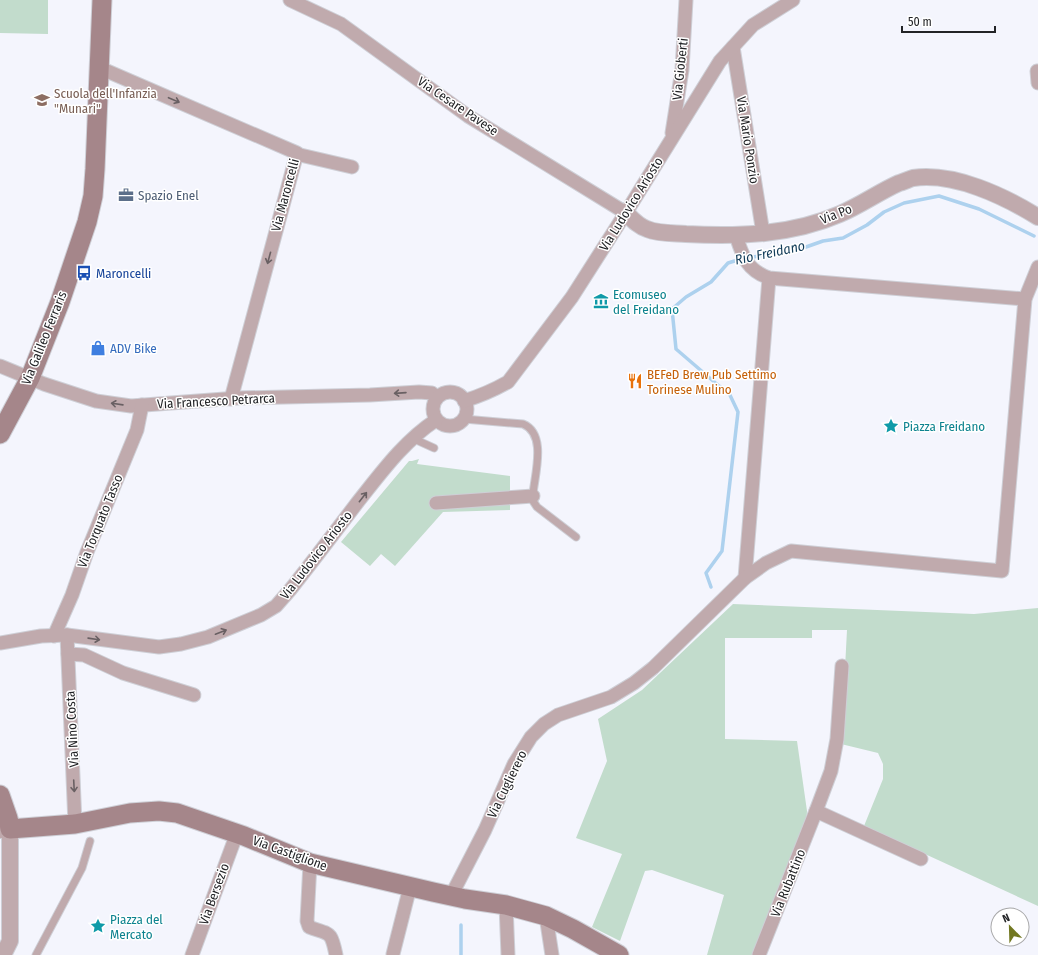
<svg xmlns="http://www.w3.org/2000/svg" width="1038" height="955" viewBox="0 0 1038 955" font-family="'Fira Sans Condensed',sans-serif">
<style>
.green{fill:#c2dccc}
.lines{fill:none;stroke-linecap:round;stroke-linejoin:round}
.stream{stroke:#add1ee;stroke-width:3.5}
.service-casing{stroke:#cecfd6;stroke-width:9}
.minor-casing{stroke:#cecfd6;stroke-width:15}
.tertiary-casing{stroke:#cecfd6;stroke-width:18}
.secondary-casing{stroke:#cecfd6;stroke-width:21}
.service{stroke:#c0aaad;stroke-width:7}
.minor{stroke:#c0aaad;stroke-width:13}
.tertiary{stroke:#c0aaad;stroke-width:16}
.secondary{stroke:#a5868a;stroke-width:19}
.oneway{stroke:#696063}
.labels{text-anchor:middle;dominant-baseline:central;stroke-width:3;stroke-linejoin:round;paint-order:stroke}
.street-label{font-size:13px;fill:#222326;stroke:#fff}
.education-label{font-size:13px;fill:#785e54;stroke:#fff;text-anchor:start}
.service-label{font-size:13px;fill:#4e5e75;stroke:#fff;text-anchor:start}
.transit-label{font-size:13px;fill:#164399;stroke:#fff;text-anchor:start}
.culture-label{font-size:13px;fill:#0d838f;stroke:#fff;text-anchor:start}
.shop-label{font-size:13px;fill:#366cbe;stroke:#fff;text-anchor:start}
.food-label{font-size:13px;fill:#c56008;stroke:#fff;text-anchor:start}
.water-label{font-size:14px;font-style:italic;fill:#113b58;stroke:#fff}
</style>
<rect width="100%" height="100%" fill="#f4f5fd"/>
<!-- green -->
<g class="green">
<path d="M0,0H48V34L0,33Z"/>
<path d="M419,459L417,464L510,476V510L443,512L395,566L381,554L370,566L341,542L409,461H412Z"/>
<path d="M733,604L974,614L1038,608V906L864,826L883,779V764L878,753L841,744L847,630H812V638H725V739L797,741L807,811L806,826L752,955H707L724,895L652,870L645,871L620,941L592,927L622,854L576,838L607,761L598,719L642,690Z"/>
</g>
<g class="lines">
<!-- stream -->
<g class="stream">
<path d="M748,258L806,247L823,241L843,238L867,225L884,212L904,203L939,196L979,209L1034,236"/>
<path d="M711,587L706,573L722,551L738,412L729,393L719,386L676,349L672,309L686,297L711,282L728,263L741,259"/>
<path d="M461,925V955"/>
</g>
<!-- service casing -->
<g class="service-casing">
<g id="service">
<path d="M464,419L523,424C547,434 535,473 533,494V501L537,507L576,537"/>
<path d="M412,438L434,448"/>
<path d="M36,955L82,868L90,841"/>
</g>
</g>
<!-- minor casing -->
<g class="minor-casing">
<g id="minor">
<path d="M290,0L341,24L468,116L626,213"/>
<path d="M733,47L763,233"/>
<path d="M100,68L297,153L231,399"/>
<path d="M1037,71L1038,83"/>
<path d="M672,133L682,70L686,0"/>
<path d="M296,154L352,167"/>
<path d="M736,236C743,257 747,270 769,278L1025,299"/>
<path d="M0,366L44,384L96,401L131,406L238,398L370,395L419,392L432,393L437,398"/>
<circle cx="450" cy="409" r="17"/>
<path d="M464,401C480,396 494,390 508,382L572,297L632,203L720,61L753,25L793,0"/>
<path d="M436,503L533,496"/>
<path d="M745,578L769,278"/>
<path d="M67,635L75,824"/>
<path d="M54,636L72,595L87,552L137,430L142,405"/>
<path d="M0,643L41,636L67,635L159,647L181,644L208,637L261,615L276,606L290,590C313,561 335,532 357,503C381,473 404,441 436,420"/>
<path d="M68,654L84,655L123,673L194,695"/>
<path d="M816,811L831,771L837,739L842,666"/>
<path d="M310,863L307,921L309,927C330,935 331,930 336,955"/>
<path d="M451,896L485,830L514,764L531,737L544,724L558,715L611,697L634,683L653,668L745,578L766,563L791,551L1002,571L1025,299L1038,267"/>
<path d="M506,905L508,955"/>
<path d="M546,916L552,955"/>
<path d="M393,954L410,887"/>
<path d="M192,955L237,833"/>
<path d="M759,955L816,811L921,859"/>
</g>
</g>
<!-- tertiary casing -->
<g class="tertiary-casing">
<g id="tertiary">
<path d="M626,213C633,220 638,226 647,229C659,234 674,233 686,234C738,237 792,235 840,214C861,205 879,192 899,183C904,182 909,179 913,178C954,172 1004,196 1038,217"/>
<path d="M0,830L10,829V941L3,955"/>
</g>
</g>
<!-- secondary casing -->
<g class="secondary-casing">
<g id="secondary">
<path d="M0,434L30,378L60,302L87,222L93,196L95,169L102,0"/>
<path d="M0,795L8,818L10,829L75,824L130,813L159,811L177,813L244,836L310,863L433,892L465,899L506,905L546,916L573,929L619,955"/>
</g>
</g>
<!-- service -->
<use href="#service" class="service"/>
<!-- minor -->
<use href="#minor" class="minor"/>
<!-- tertiary -->
<use href="#tertiary" class="tertiary"/>
<!-- secondary -->
<use href="#secondary" class="secondary"/>
</g>
<!-- one-way arrows -->
<defs><path id="oneway-shaft" d="M-6 0H5M1.5-3L5.5 0L1.5 3" fill="none" stroke-width="1.6" stroke-linecap="round" stroke-linejoin="round"/></defs>
<g class="oneway">
<use href="#oneway-shaft" transform="translate(174 100) rotate(23)"/>
<use href="#oneway-shaft" transform="translate(269 258) rotate(105)"/>
<use href="#oneway-shaft" transform="translate(400 393) rotate(176)"/>
<use href="#oneway-shaft" transform="translate(117 404) rotate(-172)"/>
<use href="#oneway-shaft" transform="translate(363 497) rotate(-52)"/>
<use href="#oneway-shaft" transform="translate(221 632) rotate(-21)"/>
<use href="#oneway-shaft" transform="translate(94 639) rotate(8)"/>
<use href="#oneway-shaft" transform="translate(74 786) rotate(87)"/>
</g>
<!-- icons -->
<defs>
<g id="school-bare" transform="scale(1.2)"><path d="M0-5L7-2L0 1L-7-2ZM-4 1L0 2.5L4 1V4Q0 6-4 4Z" fill="#8d6e63" stroke="#fff" stroke-width="2.5" paint-order="stroke"/></g>
<g id="office-bare" transform="scale(1.2)"><path d="M-6-3h4V-5.5h4V-3h4V5H-6ZM-1-4.5V-3h2v-1.5ZM-6 0V1H6V0Z" fill="#5c6f8a" stroke="#fff" stroke-width="2.5" paint-order="stroke"/></g>
<g id="bus-bare" transform="scale(1.2)"><path d="M-5-6H5V4H4V6H2V4H-2V6H-4V4H-5ZM-3.5-4V0h7V-4ZM-3.5 1.2v1.5H-2V1.2ZM2 1.2v1.5H3.5V1.2Z" fill="#1a4fb4" stroke="#fff" stroke-width="2.5" paint-order="stroke"/></g>
<g id="museum-bare" transform="scale(1.2)"><path d="M0-6L6-3V-2H-6V-3ZM-5-1h2V3h-2ZM-1-1h2V3h-2ZM3-1h2V3H3ZM-6 4H6V6H-6Z" fill="#0f9aa8" stroke="#fff" stroke-width="2.5" paint-order="stroke"/></g>
<g id="shop-bare" transform="scale(1.2)"><path d="M-5-2.5h2.3a2.7 3.5 0 0 1 5.4 0H5L5.5 6h-11ZM-1.5-2.5h3a1.5 2.3 0 0 0-3 0Z" fill="#3f7fe0" stroke="#fff" stroke-width="2.5" paint-order="stroke"/></g>
<g id="restaurant-bare" transform="scale(1.2)"><path d="M-5-6h1v4h1v-4h1v4h1v-4h1v5L-1.5 .5V6h-2V.5L-5-1ZM5-6V6H3V1.5H1.5Q1.5-4 5-6Z" fill="#e8710a" stroke="#fff" stroke-width="2.5" paint-order="stroke"/></g>
<g id="sight-bare" transform="scale(1.2)"><path d="M0-6L1.8-2.2L6-1.7L2.9 1.2L3.7 5.4L0 3.3L-3.7 5.4L-2.9 1.2L-6-1.7L-1.8-2.2Z" fill="#0f9aa8" stroke="#fff" stroke-width="2.5" paint-order="stroke"/></g>
</defs>
<g fill-rule="evenodd">
<use href="#school-bare" x="42" y="100"/>
<use href="#office-bare" x="126" y="195"/>
<use href="#bus-bare" x="84" y="273"/>
<use href="#museum-bare" x="601" y="301"/>
<use href="#shop-bare" x="98" y="348"/>
<use href="#restaurant-bare" x="635" y="381"/>
<use href="#sight-bare" x="891" y="426"/>
<use href="#sight-bare" x="98" y="926"/>
</g>
<g class="labels">
<!-- street labels -->
<g class="street-label">
<text transform="translate(680 69) rotate(-84)">Via Gioberti</text>
<text transform="translate(458 106) rotate(34)">Via Cesare Pavese</text>
<text transform="translate(748 140) rotate(81)">Via Mario Ponzio</text>
<text transform="translate(285 195) rotate(-75)">Via Maroncelli</text>
<text transform="translate(631 204) rotate(-58)">Via Ludovico Ariosto</text>
<text transform="translate(836 214) rotate(-22)">Via Po</text>
<text transform="translate(44 338) rotate(-68)">Via Galileo Ferraris</text>
<text transform="translate(216 401) rotate(-3)">Via Francesco Petrarca</text>
<text transform="translate(100 521) rotate(-68)">Via Torquato Tasso</text>
<text transform="translate(316 555) rotate(-52)">Via Ludovico Ariosto</text>
<text transform="translate(72 729) rotate(-93)">Via Nino Costa</text>
<text transform="translate(507 784) rotate(-64)">Via Cuglierero</text>
<text transform="translate(290 853) rotate(20)">Via Castiglione</text>
<text transform="translate(788 883) rotate(-68)">Via Rubattino</text>
<text transform="translate(214 894) rotate(-70)">Via Bersezio</text>
</g>
<!-- education labels -->
<g class="education-label">
<text x="54" y="93">Scuola dell'Infanzia<tspan x="54" dy="15">"Munari"</tspan></text>
</g>
<!-- service labels -->
<g class="service-label">
<text x="138" y="195">Spazio Enel</text>
</g>
<!-- transit labels -->
<g class="transit-label">
<text x="96" y="273">Maroncelli</text>
</g>
<!-- culture labels -->
<g class="culture-label">
<text x="613" y="294">Ecomuseo<tspan x="613" dy="15">del Freidano</tspan></text>
<text x="903" y="426">Piazza Freidano</text>
<text x="110" y="919">Piazza del<tspan x="110" dy="15">Mercato</tspan></text>
</g>
<!-- shop labels -->
<g class="shop-label">
<text x="110" y="348">ADV Bike</text>
</g>
<!-- food labels -->
<g class="food-label">
<text x="647" y="374">BEFeD Brew Pub Settimo<tspan x="647" dy="15">Torinese Mulino</tspan></text>
</g>
<!-- water labels -->
<g class="water-label">
<text transform="translate(770 253) rotate(-12)">Rio Freidano</text>
</g>
</g>
<!-- north arrow -->
<g transform="translate(1010 927) rotate(337)"><circle r="19" fill="#ffffff" stroke="#a7a7a8"/>
<path d="M0-3L7 15L0 10L-7 15Z" fill="#727821"/>
<text y="-6" font-size="11" font-weight="bold" text-anchor="middle" fill="#222326">N</text>
</g>
<!-- scale -->
<path d="M902 26v6h93v-6" fill="none" stroke="#222326" stroke-width="2"/>
<text x="908" y="26" font-size="12" fill="#222326" stroke="#ffffff" stroke-width="3" paint-order="stroke">50 m</text>
</svg>
